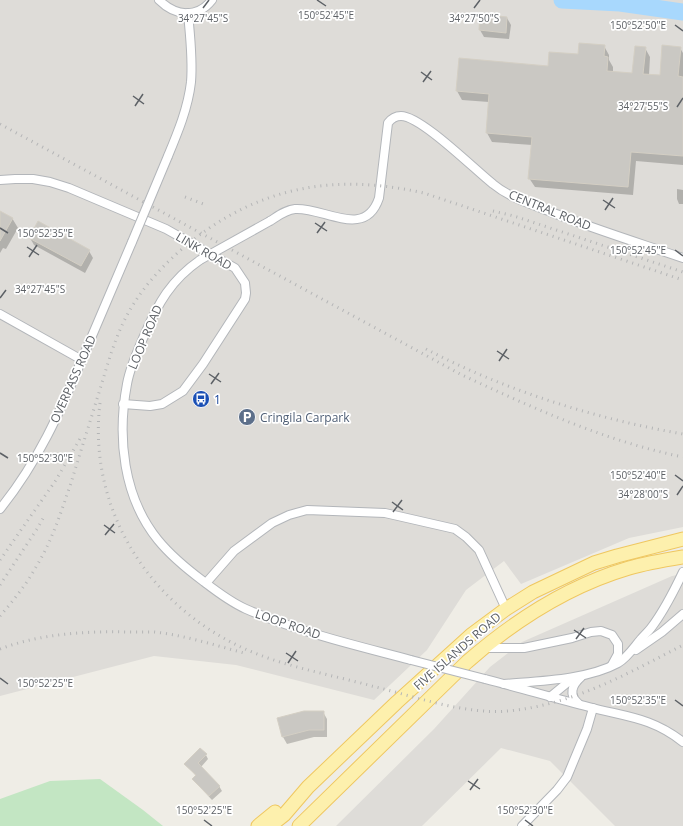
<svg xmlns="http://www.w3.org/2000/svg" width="683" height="826" viewBox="0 0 683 826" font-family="'Open Sans',sans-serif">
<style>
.industrial{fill:#dedcd8}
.green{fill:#c3e6c3}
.shadow{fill:#0003}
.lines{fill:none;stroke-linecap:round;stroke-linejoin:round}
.river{stroke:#a8d8fd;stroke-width:17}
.building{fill:#cac8c3;stroke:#d4cfc4}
.street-casing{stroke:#b3b6ba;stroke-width:10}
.primary-casing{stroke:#efc760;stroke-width:15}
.street{stroke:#fff;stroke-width:8}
.primary{stroke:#fdf0ad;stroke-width:13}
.rail{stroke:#b4b5b6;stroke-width:3;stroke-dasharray:1 5;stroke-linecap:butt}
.street-bridge-casing{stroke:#b3b6ba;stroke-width:10;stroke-linecap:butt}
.street-bridge{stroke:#fff;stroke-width:8}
.ticks{fill:none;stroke:#5d6166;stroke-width:1.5}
.labels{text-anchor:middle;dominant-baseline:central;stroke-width:3.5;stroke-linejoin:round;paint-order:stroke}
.street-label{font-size:12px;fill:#5d6166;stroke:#fff}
.transit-label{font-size:12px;fill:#164399;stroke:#fff;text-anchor:start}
.service-label{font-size:12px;fill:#4e5e75;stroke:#fff;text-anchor:start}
.ticks-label{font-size:10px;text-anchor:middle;fill:#5d6166;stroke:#fff;stroke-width:3.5;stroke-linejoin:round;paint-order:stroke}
</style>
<rect width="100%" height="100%" fill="#efede6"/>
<!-- industrial -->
<g class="industrial">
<path d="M0,0H683V527L629,538L521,584L504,561L466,590L427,650L374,700L236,665L154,656L0,696Z"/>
<path d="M683,574V826H615L550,761L501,748L422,826H336L434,729L490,667L522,642L672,576Z"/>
</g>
<!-- green -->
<path class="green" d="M100,779L143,810L163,826H0V799L50,781Z"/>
<!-- shadow -->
<g class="shadow">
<path d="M507,18L511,25L509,39L484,37L480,30Z"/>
<path d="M604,46L609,55V60L613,67V72L633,74L645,48L650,57L649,75L661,76L680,48L683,53V165L636,161L633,195L535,187L529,178L532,145L492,142L487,133L489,102L462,100L457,91L548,67Z"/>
<path d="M677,189L683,190V204H679L677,199Z"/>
<path d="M0,212L12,218L18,228L6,249L3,248L0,253Z"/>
<path d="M30,238L89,251L93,258L85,273L34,245Z"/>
<path d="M323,712L327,719V737H314L287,744L283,737Z"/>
<path d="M206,755L208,759L201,767L219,786L222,791L212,800L196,783L194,779L196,776L186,764Z"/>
</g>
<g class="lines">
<!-- river -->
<path class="river" d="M562,0L620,3L683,12"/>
</g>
<!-- building -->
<g class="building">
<path d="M480,14L507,17L506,33L479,30Z"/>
<path d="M579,43L605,45L604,56L608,57L607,71L632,73L635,46L646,47L643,74L660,75L662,45L681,47L678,76L683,77V156L631,152L628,187L528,179L532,137L486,133L489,94L456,91L459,58L548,66L549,52L578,54Z"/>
<path d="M0,211L13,218L0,241Z"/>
<path d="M38,221L90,250L81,266L29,238Z"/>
<path d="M304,711H324V730H309L282,737L277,718Z"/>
<path d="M200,748L207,754L198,763L220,786L209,796L192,779L196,775L184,764Z"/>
</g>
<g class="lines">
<!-- street casing -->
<g class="street-casing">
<g id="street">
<path d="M159,0C175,16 197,19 212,0"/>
<path d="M168,156C178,132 188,108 191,82C193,59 190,36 188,13"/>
<path d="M0,180L15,179H33L50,182L69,188L166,229L235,268L245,283L246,293L245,299L203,364L183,391L162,404L150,406L123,404"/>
<path d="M270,221C278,216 285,210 295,209C324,207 365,240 379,198L388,123C391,119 396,116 401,116C421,116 475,170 493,184C510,198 531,204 551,212C594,229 639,243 683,258"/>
<path d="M200,260C171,280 158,303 144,336C137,352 130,367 127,384C117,437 123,497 158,540C171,556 187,569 203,581C216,591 230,602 246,609C298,632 355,645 411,660"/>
<path d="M0,314L82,360"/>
<path d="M0,509C38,462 60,412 83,357C99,319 116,280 132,242"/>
<path d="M206,583L234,551L272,523L289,515L307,510L385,513L455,529L466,537L479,550L506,609"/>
<path d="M485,648H524L572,638L591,632L601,631L612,635L618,644V654L612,665"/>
<path d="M636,650L662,632L683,614"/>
<path d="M485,679C520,688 554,698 589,707C626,717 651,717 683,742"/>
<path d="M504,684C539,681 587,680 618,663C628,657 634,647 641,639C644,635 648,632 651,628C664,611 674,591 683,572"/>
<path d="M550,697L567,683L576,678"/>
<path d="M579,704C568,695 572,685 581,677"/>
<path d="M522,826L557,790L567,777L587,729L593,708"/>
</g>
</g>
<!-- primary casing -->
<g class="primary-casing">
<g id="primary">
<path d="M258,826L275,812"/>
<path d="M270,826L284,815L308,787L397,702L471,635L506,609L533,592L594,563L617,556L683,539"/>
<path d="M299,826L467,662C515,620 568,586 629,568C647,563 665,560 683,557"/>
</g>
</g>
<!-- street -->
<use href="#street" class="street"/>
<!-- primary -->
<use href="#primary" class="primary"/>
<!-- rail -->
<g class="rail">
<path d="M0,124L462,375C533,408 605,441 683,457"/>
<path d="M185,197L206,205"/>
<path d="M493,211L514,216L683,272"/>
<path d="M426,349C504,390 596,419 683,434"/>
<path d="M100,403C88,502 142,595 229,641C273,665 325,673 372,686C413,696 466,715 508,711C572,705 627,674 683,645"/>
<path d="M0,560L56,480L81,437"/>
<path d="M0,585L37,529L45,515"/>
<path d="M0,616C13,601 26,585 36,567C52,541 61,512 71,483C79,456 88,429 96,402C105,374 112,345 125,319C148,273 197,231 242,209C302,180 360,179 424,193L683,280"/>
<path d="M0,649C40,634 84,631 127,632C136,632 145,632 154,632C184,635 214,645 244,653"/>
</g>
<!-- street-bridge casing -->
<g class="street-bridge-casing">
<g id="street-bridge">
<path d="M132,242L168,156"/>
<path d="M200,260L270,221"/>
<path d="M411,660L485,679"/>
</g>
</g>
<!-- street-bridge -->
<use href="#street-bridge" class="street-bridge"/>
</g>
<!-- ticks -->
<path class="ticks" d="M317,0L326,6M203,8L209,0M474,8L480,0M675,25L683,31M421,72L432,80M423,82L431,71M133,96L144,104M135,106L143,94M677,107L683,98M603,200L615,208M605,210L613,198M315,223L327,231M0,228L8,233M317,233L325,222M27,247L39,255M675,250L683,256M29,257L37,245M0,298L6,290M497,351L509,359M499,361L507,349M209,374L221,382M211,384L219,373M0,453L8,458M675,475L683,481M677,495L683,486M392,502L403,510M393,512L402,500M104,525L115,533M105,535L114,524M574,630L586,638M576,639L584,628M286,653L298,661M288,663L296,651M0,678L8,684M675,700L683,706M468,781L480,789M470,790L478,779M204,820L212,826M525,820L533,826"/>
<!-- icons -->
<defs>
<g id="bus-disc" transform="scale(0.9)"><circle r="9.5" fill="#1a4fb4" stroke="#fff"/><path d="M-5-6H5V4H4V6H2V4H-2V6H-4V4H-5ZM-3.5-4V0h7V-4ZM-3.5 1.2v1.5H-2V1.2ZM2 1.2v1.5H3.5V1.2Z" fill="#fff"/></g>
<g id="parking-disc" transform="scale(0.9)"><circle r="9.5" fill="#5c6f8a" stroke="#fff"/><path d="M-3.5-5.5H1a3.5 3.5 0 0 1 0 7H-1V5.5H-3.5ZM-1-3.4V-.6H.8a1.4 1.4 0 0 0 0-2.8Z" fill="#fff"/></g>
</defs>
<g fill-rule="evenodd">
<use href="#bus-disc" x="201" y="399"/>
<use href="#parking-disc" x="247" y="417"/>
</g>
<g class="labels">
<!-- street labels -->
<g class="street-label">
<text transform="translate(550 210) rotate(22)">CENTRAL ROAD</text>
<text transform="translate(204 251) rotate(30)">LINK ROAD</text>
<text transform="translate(145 337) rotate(-67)">LOOP ROAD</text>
<text transform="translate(73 379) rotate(-66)">OVERPASS ROAD</text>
<text transform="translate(288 624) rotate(19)">LOOP ROAD</text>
<text transform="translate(457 651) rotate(-41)">FIVE ISLANDS ROAD</text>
</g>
<!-- transit labels -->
<g class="transit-label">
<text x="214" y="399">1</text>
</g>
<!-- service labels -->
<g class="service-label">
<text x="260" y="417">Cringila Carpark</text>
</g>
</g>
<g class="ticks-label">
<text x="326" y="19">150°52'45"E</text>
<text x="203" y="22">34°27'45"S</text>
<text x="474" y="22">34°27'50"S</text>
<text x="638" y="29">150°52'50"E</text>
<text x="643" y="110">34°27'55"S</text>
<text x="45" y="237">150°52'35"E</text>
<text x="638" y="254">150°52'45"E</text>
<text x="40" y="293">34°27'45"S</text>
<text x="45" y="462">150°52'30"E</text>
<text x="638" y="479">150°52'40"E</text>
<text x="643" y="498">34°28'00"S</text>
<text x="45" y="687">150°52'25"E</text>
<text x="638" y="704">150°52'35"E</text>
<text x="204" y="814">150°52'25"E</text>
<text x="525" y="814">150°52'30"E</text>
</g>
</svg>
